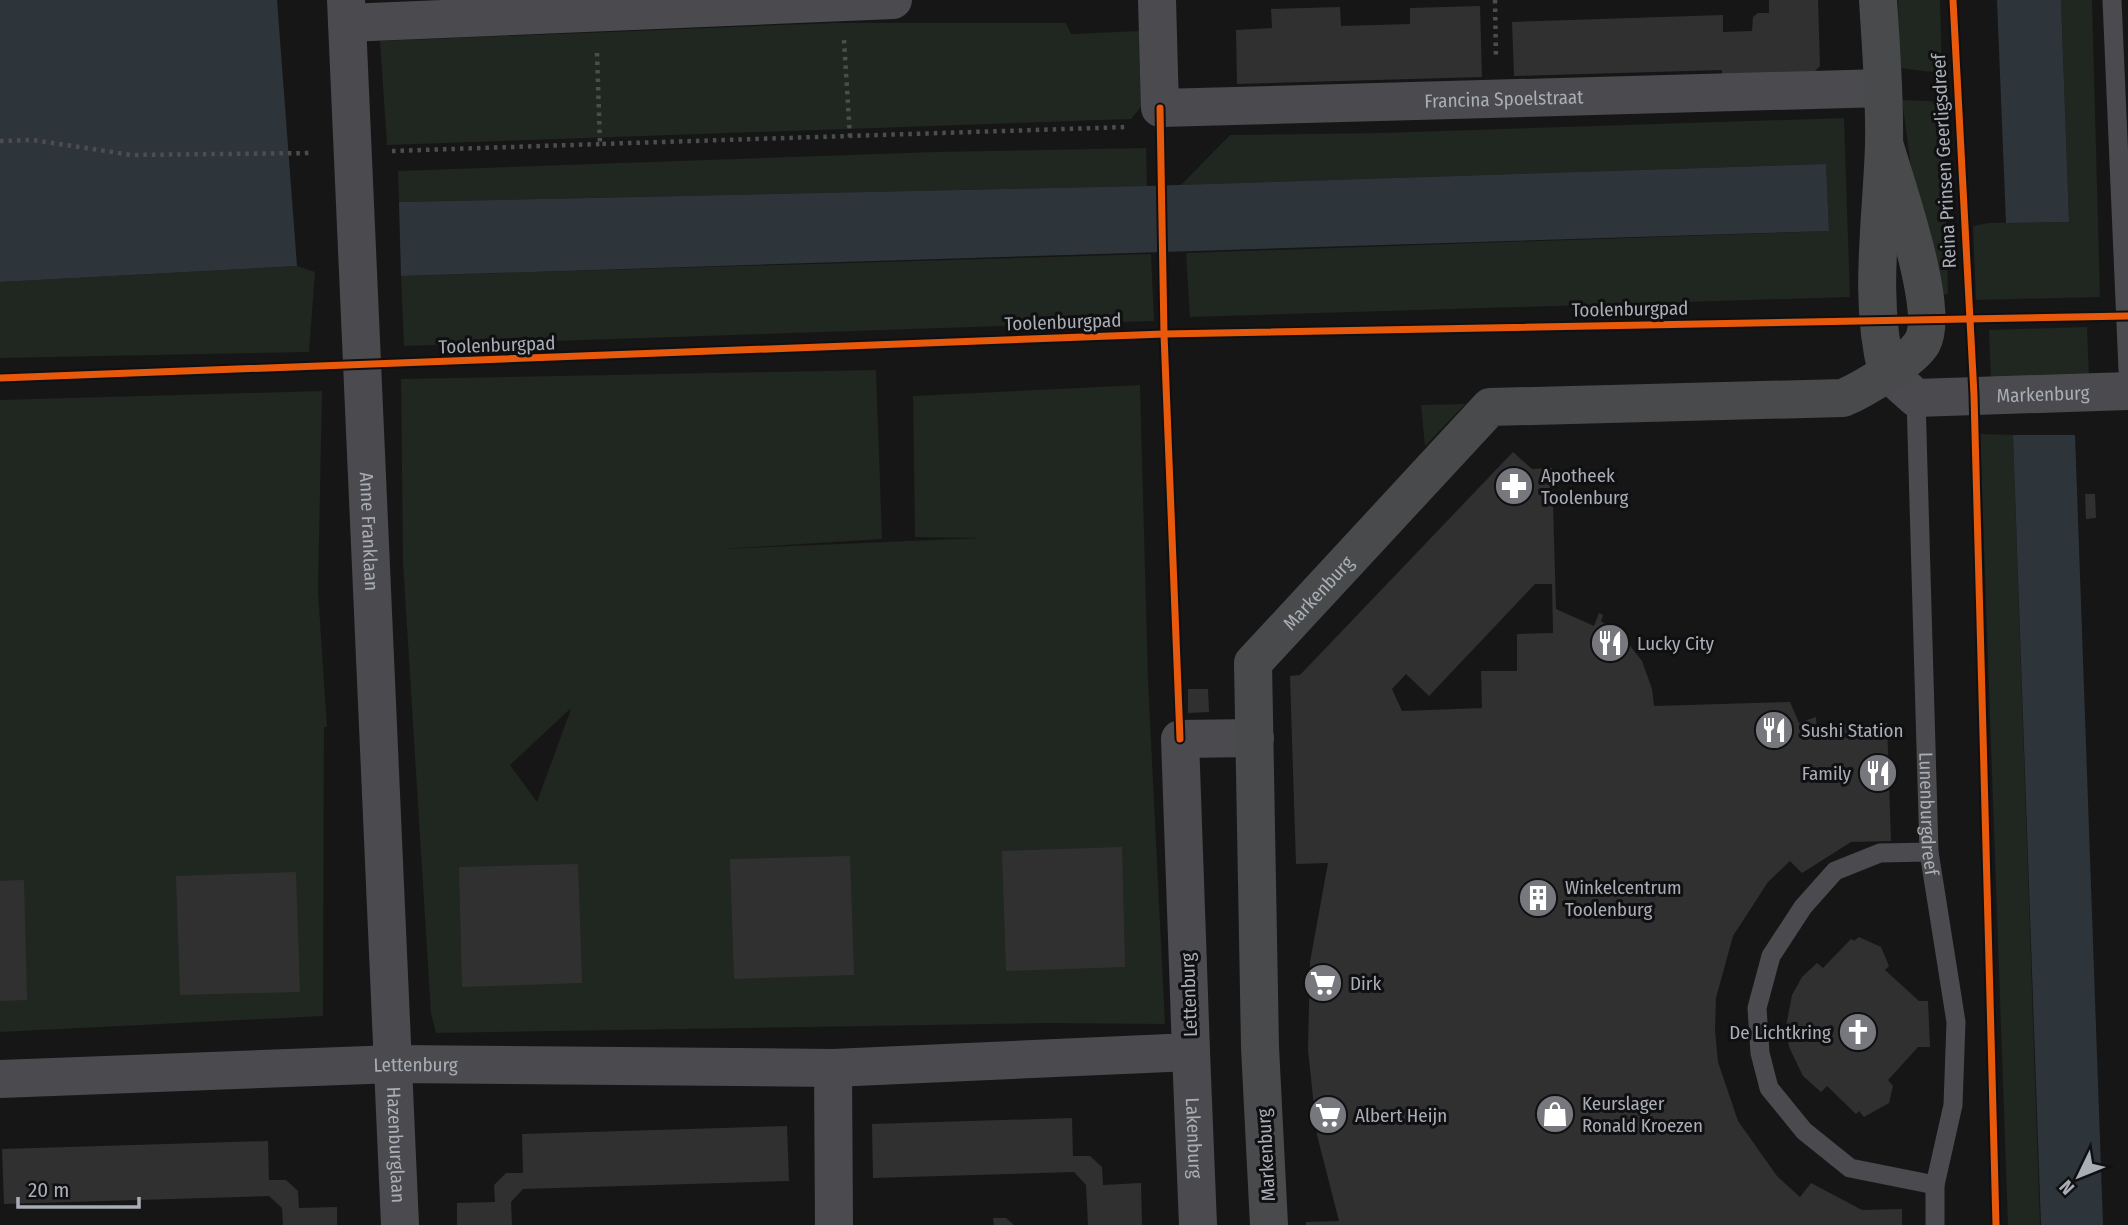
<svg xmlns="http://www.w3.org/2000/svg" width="2128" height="1225" viewBox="0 0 2128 1225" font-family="'Fira Sans Condensed',sans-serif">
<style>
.green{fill:#202620;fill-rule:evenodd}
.water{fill:#2e353a}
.building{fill:#303031;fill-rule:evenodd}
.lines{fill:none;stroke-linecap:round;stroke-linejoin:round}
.path{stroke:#4c4d4f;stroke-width:4.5;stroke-dasharray:3.5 5;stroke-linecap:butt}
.lane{stroke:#4b4b4f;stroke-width:19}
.street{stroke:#4b4b4f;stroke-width:38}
.secondary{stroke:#494a4c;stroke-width:38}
.cycleway-casing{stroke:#101012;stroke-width:11}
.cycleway{stroke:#e8590c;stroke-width:7}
.labels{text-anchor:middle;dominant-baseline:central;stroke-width:6;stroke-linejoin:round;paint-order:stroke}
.street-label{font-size:19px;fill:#a9adb5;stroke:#101012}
.poi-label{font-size:19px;fill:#a9adb5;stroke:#101012;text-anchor:start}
</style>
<rect width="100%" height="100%" fill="#161616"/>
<!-- green -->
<g class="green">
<path d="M1898,0H1940L1942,73L1899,68Z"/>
<path d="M2061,0H2092L2100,297L1976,300L1973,226L1988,223L2069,222Z"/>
<path d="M833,23H1066L1071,34L1141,31L1145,102L1131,119L387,145L380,41Z"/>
<path d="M1902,100L1943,102L1948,294H1942L1915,196Z"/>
<path d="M1844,118L1850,297L1190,317L1186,253L1829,231L1826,164L1181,185L1230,135L1381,133Z"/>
<path d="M1146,148L1147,186L399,202L398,171L935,152Z"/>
<path d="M1151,254L1154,321L404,346L401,276Z"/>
<path d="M297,266L315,272L309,352L0,358V282Z"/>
<path d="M2087,327L2089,378L1991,381L1989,330Z"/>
<path d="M876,370L882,539L721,549L981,538L915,537L913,396L1140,385L1148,680L1165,1024L1048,1023L436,1033L431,1014L403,562L401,379ZM570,709H571L537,802L510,765Z"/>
<path d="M322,391L318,591L327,727H324L323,1016L0,1032V400Z"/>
<path d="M1465,404L1425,446L1421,405Z"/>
<path d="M1980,434L2013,435L2040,1225H2008Z"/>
</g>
<!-- water -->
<g class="water">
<path d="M0,0H277L297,266L0,282Z"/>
<path d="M1997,0H2061L2069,222L2006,223Z"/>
<path d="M1826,164L1829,231L401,276L399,202L1147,186Z"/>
<path d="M2013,435H2075L2103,1225H2041Z"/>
</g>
<!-- building -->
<g class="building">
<path d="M1769,0H1818L1820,66L1812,74L1722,77V70L1514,76L1512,22L1723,15V32L1752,31L1753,17L1758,13H1769Z"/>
<path d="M1480,6L1482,77L1237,84L1236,30L1272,28L1271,9L1340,7L1341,26L1410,24V8Z"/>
<path d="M1513,452L1532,469L1552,468L1556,609L1594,626L1599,613L1603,615L1601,621L1624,638L1642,661L1652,689L1654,706L1790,702L1799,723L1816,717L1817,732L1838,731V725L1887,723L1891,841L1851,842L1802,873L1790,861L1768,882L1733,936L1716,998L1715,1030L1718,1062L1738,1121L1777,1176L1800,1197L1811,1183L1862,1210L1902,1209V1225H1306V1222L1339,1221L1317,1135L1308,1050L1310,962L1328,863L1296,864L1290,676L1300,675ZM1535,584H1552L1553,633L1517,634V671H1481L1482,708L1402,711L1392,689L1406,674L1429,696Z"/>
<path d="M2085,494H2095L2096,518L2086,519Z"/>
<path d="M1188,689H1208L1209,712L1188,713Z"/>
<path d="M1122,847L1125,967L1006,971L1002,851Z"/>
<path d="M850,856L854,975L734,979L730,859Z"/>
<path d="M578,864L582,983L462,987L459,867Z"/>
<path d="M296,872L300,992L180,995L176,876Z"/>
<path d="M24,880L27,1000L0,1001V881Z"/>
<path d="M1859,937L1881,947L1889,966L1885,970L1919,1001H1928L1930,1047H1918L1888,1080L1893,1086L1889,1103L1864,1117L1859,1111L1856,1114L1827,1086L1821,1092L1803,1076L1789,1047L1786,1026L1792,995L1802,977L1817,963L1823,968L1851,939L1854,941Z"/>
<path d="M1072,1118L1073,1156H1090L1102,1167L1103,1185L1141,1183L1142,1225H1088L1086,1185L1074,1172L873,1178L872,1124Z"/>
<path d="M787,1126L789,1181L523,1189L511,1202L512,1225H457V1203L495,1202L494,1185L506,1173H523L522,1134Z"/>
<path d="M268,1141L269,1180H286L298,1191L299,1208L337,1207V1225H283L282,1208L269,1196L4,1204L2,1149Z"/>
<path d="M993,1218H1006L1014,1225H994Z"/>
</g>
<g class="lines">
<!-- path -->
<g class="path">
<path d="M1495,0L1496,59"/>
<path d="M844,40L850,137"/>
<path d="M597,53L600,144L1127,127"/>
<path d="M0,141L33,140L132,155L313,153"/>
<path d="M392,151L600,144"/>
</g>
<!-- lane -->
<g class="lane">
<path d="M2112,0L2128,370"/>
<path id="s1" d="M1916,398L1929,852L1956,1022L1953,1105L1935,1185V1225"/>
<path d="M1929,852L1880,853L1835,871L1803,907L1771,956L1757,1008L1760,1053L1769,1088L1804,1131L1850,1168L1935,1185"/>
</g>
<!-- street -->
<g class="street">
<path id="s2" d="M346,0L400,1225"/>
<path id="s3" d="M1157,0L1160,108L1883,88"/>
<path d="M347,23L893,0"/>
<path id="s4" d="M1887,372L1916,398L2128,391"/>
<path id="s5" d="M1191,1052L1198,1225"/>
<path d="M833,1068L834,1225"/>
<path id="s6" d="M0,1079L395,1064L833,1068L1191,1052L1180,739L1255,738"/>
</g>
<!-- secondary -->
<g class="secondary">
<path d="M1878,0C1881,48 1885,96 1884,144C1882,219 1868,298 1887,372"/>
<path id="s7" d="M1269,1225L1260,1047L1253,663L1490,407L1843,398C1862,390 1911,361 1922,343C1941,310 1895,182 1884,143"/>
</g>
<!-- cycleway casing -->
<g class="cycleway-casing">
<g id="cycleway">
<path d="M1953,0L1974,395L1996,1225"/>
<path d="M1160,108L1164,334L1180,739"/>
<path d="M0,378L1164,334L2128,316"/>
</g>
</g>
<!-- cycleway -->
<use href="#cycleway" class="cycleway"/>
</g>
<!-- icons -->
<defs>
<g id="pharmacy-disc" transform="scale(2.0125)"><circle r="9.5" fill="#76787d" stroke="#101012"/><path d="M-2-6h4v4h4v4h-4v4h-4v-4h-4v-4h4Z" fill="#fff"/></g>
<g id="restaurant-disc" transform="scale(2.0125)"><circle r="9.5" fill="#76787d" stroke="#101012"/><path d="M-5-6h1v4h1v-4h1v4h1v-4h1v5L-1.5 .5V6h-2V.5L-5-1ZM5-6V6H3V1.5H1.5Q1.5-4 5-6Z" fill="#fff"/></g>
<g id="building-disc" transform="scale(2.0125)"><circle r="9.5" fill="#76787d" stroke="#101012"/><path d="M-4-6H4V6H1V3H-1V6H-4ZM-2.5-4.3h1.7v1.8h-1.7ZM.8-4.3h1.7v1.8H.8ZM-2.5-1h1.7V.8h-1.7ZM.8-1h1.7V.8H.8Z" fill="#fff"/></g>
<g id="supermarket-disc" transform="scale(2.0125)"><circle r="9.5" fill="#76787d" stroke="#101012"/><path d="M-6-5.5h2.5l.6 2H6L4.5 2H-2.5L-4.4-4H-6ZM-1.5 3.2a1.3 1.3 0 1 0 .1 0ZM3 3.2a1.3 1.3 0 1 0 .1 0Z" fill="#fff"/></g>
<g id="church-disc" transform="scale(2.0125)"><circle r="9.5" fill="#76787d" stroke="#101012"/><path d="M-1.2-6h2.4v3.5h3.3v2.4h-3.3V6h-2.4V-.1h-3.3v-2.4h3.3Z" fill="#fff"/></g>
<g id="shop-disc" transform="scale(2.0125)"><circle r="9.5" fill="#76787d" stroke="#101012"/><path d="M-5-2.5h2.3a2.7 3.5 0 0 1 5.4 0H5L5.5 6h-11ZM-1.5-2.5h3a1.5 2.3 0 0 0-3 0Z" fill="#fff"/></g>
</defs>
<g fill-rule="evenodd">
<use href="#pharmacy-disc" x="1514" y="486"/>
<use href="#restaurant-disc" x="1610" y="643"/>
<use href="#restaurant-disc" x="1774" y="730"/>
<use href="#restaurant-disc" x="1878" y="773"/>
<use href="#building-disc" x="1538" y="898"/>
<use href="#supermarket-disc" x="1323" y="983"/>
<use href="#church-disc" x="1858" y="1032"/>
<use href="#shop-disc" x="1555" y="1114"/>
<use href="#supermarket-disc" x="1328" y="1115"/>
</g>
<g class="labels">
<!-- street labels -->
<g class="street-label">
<text stroke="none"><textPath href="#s3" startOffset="452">Francina Spoelstraat</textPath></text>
<text transform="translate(1944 161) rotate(-93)">Reina Prinsen Geerligsdreef</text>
<text transform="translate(1630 309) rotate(-1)">Toolenburgpad</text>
<text transform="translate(1063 322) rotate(-2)">Toolenburgpad</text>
<text transform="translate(497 345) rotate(-2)">Toolenburgpad</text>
<text stroke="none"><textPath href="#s4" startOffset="166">Markenburg</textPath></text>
<text stroke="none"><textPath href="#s2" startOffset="532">Anne Franklaan</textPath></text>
<text stroke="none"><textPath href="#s7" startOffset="658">Markenburg</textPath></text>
<text stroke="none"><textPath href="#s1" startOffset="416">Lunenburgdreef</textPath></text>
<text transform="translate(1189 995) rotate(-92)">Lettenburg</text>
<text stroke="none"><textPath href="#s6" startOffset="416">Lettenburg</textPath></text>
<text stroke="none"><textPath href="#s5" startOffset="86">Lakenburg</textPath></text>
<text stroke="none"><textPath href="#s2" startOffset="1146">Hazenburglaan</textPath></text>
<text transform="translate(1266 1155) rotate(-93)">Markenburg</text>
</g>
<!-- poi labels -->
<g class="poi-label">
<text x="1541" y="475">Apotheek<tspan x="1541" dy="22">Toolenburg</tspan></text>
<text x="1637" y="643">Lucky City</text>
<text x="1801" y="730">Sushi Station</text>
<text x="1851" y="773" text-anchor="end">Family</text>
<text x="1565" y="887">Winkelcentrum<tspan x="1565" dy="22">Toolenburg</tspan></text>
<text x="1350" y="983">Dirk</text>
<text x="1831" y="1032" text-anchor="end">De Lichtkring</text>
<text x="1582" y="1103">Keurslager<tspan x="1582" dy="22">Ronald Kroezen</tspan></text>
<text x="1355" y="1115">Albert Heijn</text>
</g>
</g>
<!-- north arrow -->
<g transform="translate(2079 1176) rotate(227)" stroke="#101012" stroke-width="5" paint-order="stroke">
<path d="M0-5L12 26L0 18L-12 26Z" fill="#a9adb5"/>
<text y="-10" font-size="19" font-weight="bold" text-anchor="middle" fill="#a9adb5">N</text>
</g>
<!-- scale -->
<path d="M18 1197v10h121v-10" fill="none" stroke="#a9adb5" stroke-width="3.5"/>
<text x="28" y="1197" font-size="21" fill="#a9adb5" stroke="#101012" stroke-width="5" paint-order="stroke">20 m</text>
</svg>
